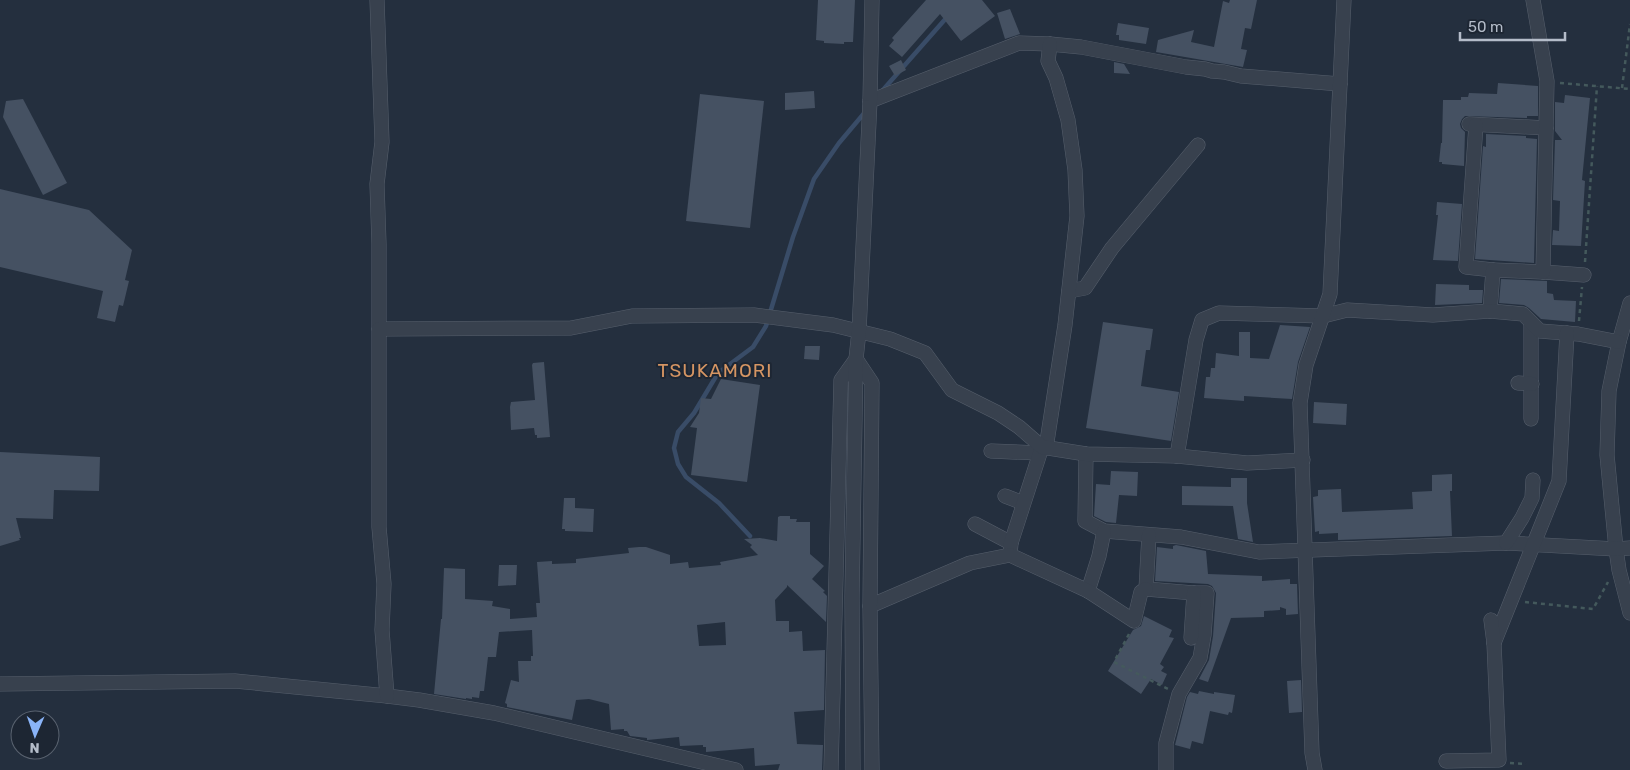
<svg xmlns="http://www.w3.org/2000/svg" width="1630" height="770" viewBox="0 0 1630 770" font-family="Rubik,sans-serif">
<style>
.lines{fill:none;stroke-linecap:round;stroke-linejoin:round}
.stream{stroke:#394c67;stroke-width:4.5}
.building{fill:#455162;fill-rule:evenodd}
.minor-casing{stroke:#565f6c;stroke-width:15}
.path{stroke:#44595c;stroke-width:2.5;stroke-dasharray:4 4;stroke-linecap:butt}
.minor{stroke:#38414e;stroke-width:14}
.labels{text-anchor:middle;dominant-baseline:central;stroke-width:4;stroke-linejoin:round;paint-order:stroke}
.quarter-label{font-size:19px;letter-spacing:1px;fill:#d59563;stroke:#1d2633}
</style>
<rect width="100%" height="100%" fill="#242f3e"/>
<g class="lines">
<!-- stream -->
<g class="stream">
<path d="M882,91L948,16"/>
<path d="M750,536L719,503L686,477L678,464L674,448L678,432L694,413L718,373L753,347L766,326L793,237L814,179L839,143L866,111"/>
</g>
</g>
<!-- building -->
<g class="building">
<path d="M818,0H855L853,42H844V44L824,43V41L816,40Z"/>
<path d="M926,0H982L995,16L961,41L940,14L902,57L889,46L894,40L892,38Z"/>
<path d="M1230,0H1257L1251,29L1245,28L1241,49L1247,50L1243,67L1156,52L1158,40L1194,30L1191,42L1214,47L1223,1L1229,3Z"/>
<path d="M1010,9L1020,34L1005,39L997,13Z"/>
<path d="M1118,23L1149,28L1146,44L1119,40V35H1116Z"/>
<path d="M901,60L906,70L895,76L889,66Z"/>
<path d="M1114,62L1124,64L1130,74L1114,73Z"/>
<path d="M1498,83L1538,86V116H1527V118L1465,116L1462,119L1460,124L1461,128L1465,132L1464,166L1442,164V162H1439L1441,143H1442L1443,100H1461V97H1468L1469,93L1497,94Z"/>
<path d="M814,91L815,108L785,110V93Z"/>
<path d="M700,94L764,101L750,228L686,221Z"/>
<path d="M1565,95L1590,98L1582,180L1585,181L1581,246L1552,245L1553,230L1559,231L1560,201L1553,200L1555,140H1562L1555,131V102L1564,103Z"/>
<path d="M23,99L67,183L43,195L3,117L6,101Z"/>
<path d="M1486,134L1526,136V138L1537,139L1534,263L1475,259L1483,146L1486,147Z"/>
<path d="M0,189L89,210L132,250L125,280L129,281L123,306L119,305L115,322L97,318L103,291L0,267Z"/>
<path d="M1437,202L1462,204L1458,261L1433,260L1438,215H1436Z"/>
<path d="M1501,279L1547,281V293L1553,294L1554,300L1576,301L1575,322L1541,319L1529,308L1524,305L1499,303Z"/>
<path d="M1436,284L1469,285V290H1483L1482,303L1435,305Z"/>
<path d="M1103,322L1153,329L1150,350H1146L1141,386L1179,392L1171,441L1086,428Z"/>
<path d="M1280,325L1310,327L1298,362L1292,399L1244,396V401L1204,398L1206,377H1210L1211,368H1215L1216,353L1239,356V332H1250V358L1269,359Z"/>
<path d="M805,346H820L819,360L804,359Z"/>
<path d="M544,362L550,437L537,438V435H535L534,428L511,430L510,407L511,402L535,400L532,365L533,363Z"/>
<path d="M721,379L760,385L747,482L691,475L697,428L690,427L699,413L701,398L711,399Z"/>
<path d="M1314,402L1347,404L1346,425L1313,423Z"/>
<path d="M0,452L100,457L99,491L54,490L53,519L16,518L21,538H19L20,540L0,546Z"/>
<path d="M1111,471L1138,472L1137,496L1119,495L1116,523L1106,522L1094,516L1096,484L1110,485Z"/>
<path d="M1452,474V491H1450L1452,536L1338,540V533L1319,534V531L1315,532L1313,497L1318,496V490L1341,489L1342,512L1413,509L1412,492L1432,491V475Z"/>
<path d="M1231,478H1247V503L1253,542L1238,539L1233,506L1182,505V486L1231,487Z"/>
<path d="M564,498H575V508L594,509L593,532L565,531V529H562Z"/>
<path d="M780,516H790V519H797L796,522H810V554L824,566L812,579L825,591L823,592L827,596L826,622L787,585V587L775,600L776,621H789V632L802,631L803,651L825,650L824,710L794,712L797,744L823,745L822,770H778L780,764L755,766L754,748L706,752V747H703V745L680,746L679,737L647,740V738L630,736L627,731H624V729L611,730L609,704L589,699L576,700L572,720L507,707V704L505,703L511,680L519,682L518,661H531V656H533L532,630L499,632L496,657H488L484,691H480L479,698L472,697V699L466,698V699L434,694L441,619H442L444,568L465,569V599L493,601L492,606L510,609V619L537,617L536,603H540L537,562L552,561V564L576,563V559L629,553L628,548L639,547H646L670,555V564L688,562L689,568L721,565L720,562L758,555L750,547L752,545L744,539L760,538L777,541L778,517ZM725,622L726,645L699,646L697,625Z"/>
<path d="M1176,545L1206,551L1208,574L1262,576V581L1290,579V584H1297L1298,614L1286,615V609L1280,607V610L1264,611V617L1231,618L1208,682L1199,679L1209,660L1213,636L1216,593L1212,586L1208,584L1155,581L1157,547L1173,549V546Z"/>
<path d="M499,565H517L516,585L498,586Z"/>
<path d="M1144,616L1172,630L1169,637L1174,638L1160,664L1164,667L1161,671L1167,674L1162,685L1151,679L1141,694L1108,671L1133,630L1141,626Z"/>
<path d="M1301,680L1302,712L1289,713L1287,681Z"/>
<path d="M1199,691L1214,694V692L1235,695L1232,713L1229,712L1228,715L1210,711L1203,744L1192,741L1190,749L1175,745L1187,697L1190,692L1198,694Z"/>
</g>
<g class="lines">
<!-- minor casing -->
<g class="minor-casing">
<g id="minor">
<path d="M377,0L382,142L377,184L379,244V329"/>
<path d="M870,101L1019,43L1050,44L1081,47L1186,67L1205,69L1212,71L1224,72L1241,76L1340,84"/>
<path d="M1469,124L1546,128"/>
<path d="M1476,125L1466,267L1493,270"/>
<path d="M1543,272L1584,275"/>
<path d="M1069,291L1085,288L1112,248L1198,145"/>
<path d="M1630,303L1619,342L1609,391L1607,455L1616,549L1619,570L1630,613"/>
<path d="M1490,311L1493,270L1543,272L1547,81L1533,0"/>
<path d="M1531,323V419"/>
<path d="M1518,383L1532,384"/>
<path d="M1046,448L1065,325L1077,216L1075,170L1068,120L1056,78L1048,61L1050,44"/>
<path d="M991,451L1039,453"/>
<path d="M1086,454L1085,521L1104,531L1181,537L1259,552L1506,543L1616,549L1630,548"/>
<path d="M1177,456L1196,340L1202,320L1219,313L1323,316L1347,310L1433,315L1490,311L1523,314L1540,331L1578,334L1619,342"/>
<path d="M1005,496L1023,503"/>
<path d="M975,524L1011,543"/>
<path d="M1149,535L1146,589L1194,593H1207L1204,635L1200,658L1179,694L1166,743V770"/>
<path d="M1506,543L1522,518L1532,498L1533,480"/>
<path d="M1010,555L1011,543L1042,447"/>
<path d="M1088,591L1099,556L1104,531"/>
<path d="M870,606L970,563L1010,555L1088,591L1134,621L1141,592L1146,589"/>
<path d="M1191,638L1194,593"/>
<path d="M1494,643L1559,481L1567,333"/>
<path d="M0,684L235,681L387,696L419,700L494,713L736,770"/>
<path d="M387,696L382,630L384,584L379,527V329L571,328L632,316L754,315L833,325L890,339L925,353L952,390L998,413L1019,427L1042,447L1086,454L1177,456L1247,463L1303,460"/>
<path d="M1446,761L1499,760L1494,643L1491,620"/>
<path d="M831,770L841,380L856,359L872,383L870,606L872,770"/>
<path d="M853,770L852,597L856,359L859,331L870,101L872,0"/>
<path d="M1315,770L1312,753L1300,403L1306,365L1330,294L1344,0"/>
</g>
</g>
<!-- path -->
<g class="path">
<path d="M1560,83L1630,89"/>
<path d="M1622,88L1630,24"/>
<path d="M1585,262L1597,86"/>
<path d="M1579,321L1582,287"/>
<path d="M1525,602L1593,609L1608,582"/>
<path d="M1129,634L1114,662L1168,689"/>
<path d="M1510,763L1526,764"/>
</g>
<!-- minor -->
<use href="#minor" class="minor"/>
</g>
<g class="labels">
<!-- quarter labels -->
<g class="quarter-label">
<text x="715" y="370">TSUKAMORI</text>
</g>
</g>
<!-- north arrow -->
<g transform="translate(35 735) rotate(182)"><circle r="24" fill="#1d2633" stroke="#59626f"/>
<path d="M0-4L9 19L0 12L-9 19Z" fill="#8ab4f8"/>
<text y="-8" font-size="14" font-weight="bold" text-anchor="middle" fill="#b4bcc9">N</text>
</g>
<!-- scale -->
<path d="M1460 32v8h105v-8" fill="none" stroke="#b4bcc9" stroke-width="2.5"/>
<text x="1468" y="32" font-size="15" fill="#b4bcc9" stroke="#1d2633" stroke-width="4" paint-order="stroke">50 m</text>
</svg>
